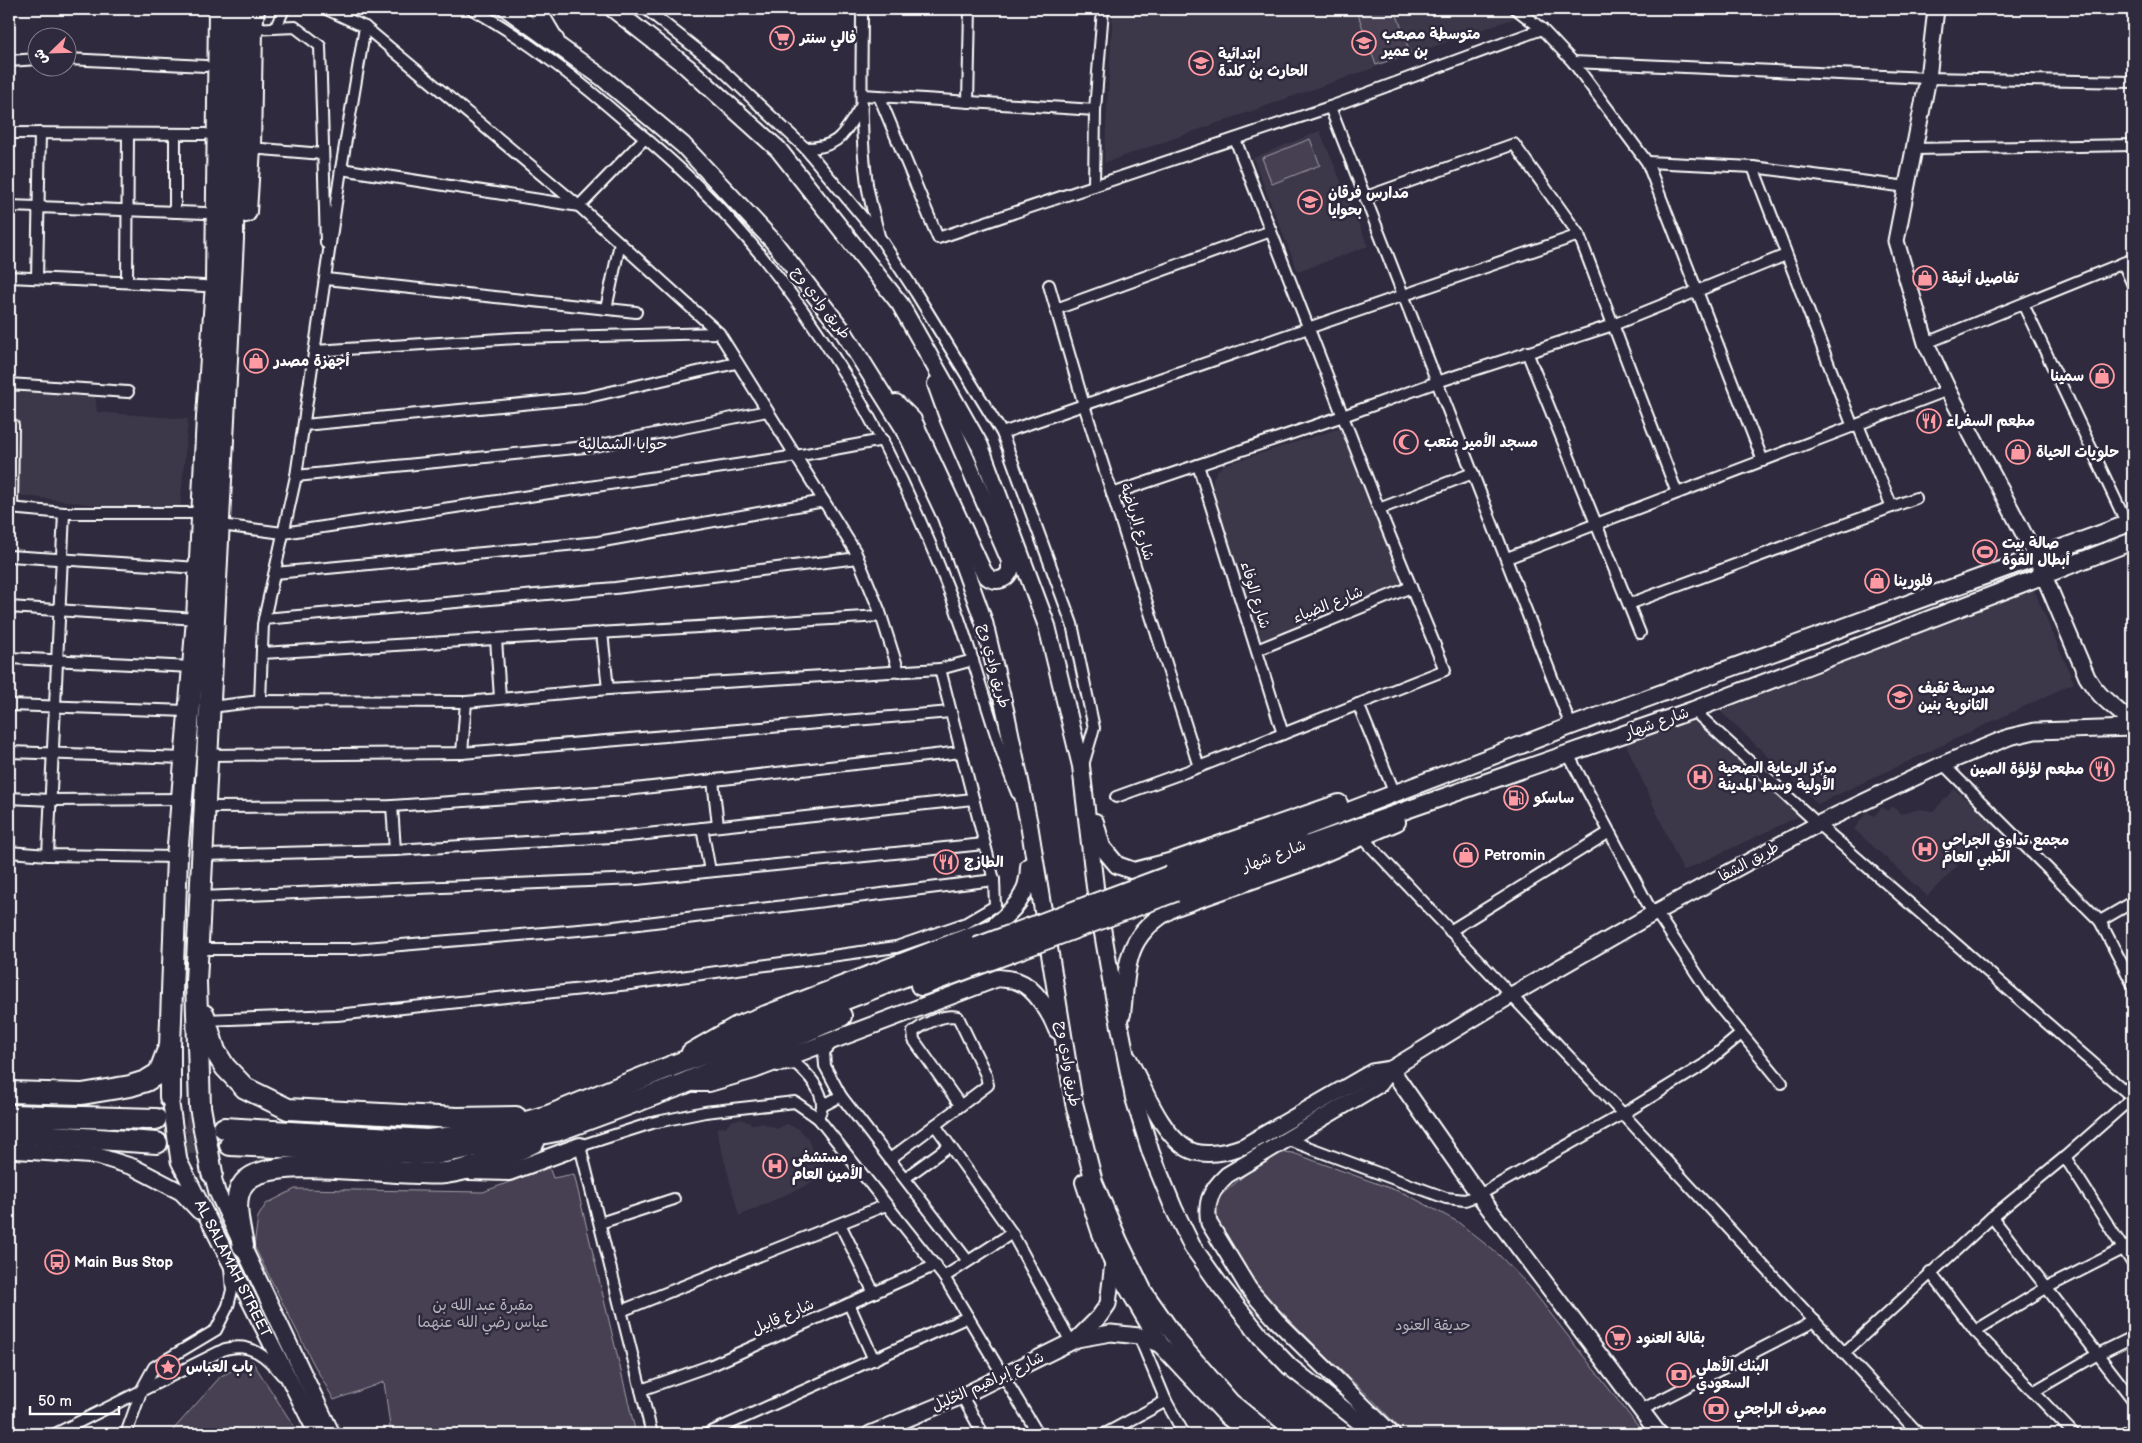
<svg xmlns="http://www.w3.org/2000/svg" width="2142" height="1443" viewBox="0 0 2142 1443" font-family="'Balsamiq Sans','Playpen Sans Arabic',sans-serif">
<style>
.built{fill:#3c3749}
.green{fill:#464152;stroke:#a2a0a8}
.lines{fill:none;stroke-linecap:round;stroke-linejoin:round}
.highway-tunnel{stroke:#443f50;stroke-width:20;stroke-dasharray:20 10;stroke-linecap:butt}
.street-casing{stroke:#fff;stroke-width:14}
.secondary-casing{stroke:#fff;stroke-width:19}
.primary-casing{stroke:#fff;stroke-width:20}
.highway-casing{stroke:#fff;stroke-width:24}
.street{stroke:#2f2a3d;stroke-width:10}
.secondary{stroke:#2f2a3d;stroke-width:15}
.primary{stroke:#2f2a3d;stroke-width:16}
.highway{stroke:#2f2a3d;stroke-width:20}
.highway-bridge-casing{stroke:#fff;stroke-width:24;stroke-linecap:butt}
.highway-bridge{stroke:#2f2a3d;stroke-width:20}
.labels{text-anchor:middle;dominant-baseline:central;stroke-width:5;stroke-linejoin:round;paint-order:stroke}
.poi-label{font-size:15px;font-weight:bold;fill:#fff;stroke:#2f2a3d;text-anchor:start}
.street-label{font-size:15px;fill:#fff;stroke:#2f2a3d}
.park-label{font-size:15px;fill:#b5b3ba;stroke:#2f2a3d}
.neighbourhood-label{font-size:16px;fill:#fff;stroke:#2f2a3d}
</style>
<rect width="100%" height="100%" fill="#2f2a3d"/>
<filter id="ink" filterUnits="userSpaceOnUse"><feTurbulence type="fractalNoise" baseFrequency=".02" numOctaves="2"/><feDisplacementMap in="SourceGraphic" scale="10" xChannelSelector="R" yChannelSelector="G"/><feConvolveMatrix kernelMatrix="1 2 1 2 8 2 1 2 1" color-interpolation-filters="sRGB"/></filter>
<g filter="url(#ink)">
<!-- built -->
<g class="built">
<path d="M1113,9H1506L1518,17L1104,163Z"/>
<path d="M1320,131L1368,246L1298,272L1253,158Z"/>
<path d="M9,388L95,393L97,412L188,419L180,510L103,506L18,495L17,422H9Z"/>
<path d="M1338,429L1345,435L1402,580L1397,588L1264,642L1260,639L1213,491V478L1218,470L1224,465Z"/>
<path d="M2034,590L2074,683L1818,804L1720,711Z"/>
<path d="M1693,718L1802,815L1683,871L1624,740Z"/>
<path d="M1954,789L1998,825L1927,896L1854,829L1867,812L1874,816L1882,807L1888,811L1892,806L1901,814L1919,809L1934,811Z"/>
<path d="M741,1119L752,1124L763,1123L777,1129L787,1124L799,1129L808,1138L812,1151L824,1163L825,1177L739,1216L716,1128L725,1127L733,1120Z"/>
</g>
<!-- green -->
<g class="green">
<path d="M1356,9H1395L1410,53L1376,65Z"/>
<path d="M1310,139L1320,165L1272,184L1262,158Z"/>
<path d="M1283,1152L1293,1153L1406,1194L1458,1222L1499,1255L1530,1287L1644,1434H1405L1373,1400L1330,1360L1257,1287L1236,1257L1213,1218L1220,1196L1259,1163Z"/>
<path d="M549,1167L553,1178L574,1174L636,1434H391L384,1382L334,1400L314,1365L254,1246L258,1217L266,1204L295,1189L483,1192Z"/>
<path d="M252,1361L295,1428L250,1434H172V1431L221,1376Z"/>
</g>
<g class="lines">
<!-- highway-tunnel -->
<g class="highway-tunnel">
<path d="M156,1119L224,1128"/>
<path d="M157,1143L230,1145"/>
</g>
<!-- street casing -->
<g class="street-casing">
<g id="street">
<path d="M326,9L365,27L579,206L719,333L855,551L880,612L899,672"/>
<path d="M472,9C527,39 577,79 623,119C648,140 674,162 697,185C810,296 889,436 946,583C974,652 989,725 1017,793"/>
<path d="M646,9L718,66L805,148L880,238L916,293L1002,433L1072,624L1094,728L1083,765"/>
<path d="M862,9C862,67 859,127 867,184C870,202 875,219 879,236"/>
<path d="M1516,9L1542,29L1573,62L1647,162L1763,461"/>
<path d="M276,27L284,9"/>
<path d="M252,29L295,27L320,46L326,243"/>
<path d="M68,59L205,66"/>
<path d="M9,61L38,59"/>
<path d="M1573,62L1928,78L2133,82"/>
<path d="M863,95L1095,110"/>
<path d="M879,96L938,238L1330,107L1542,29"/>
<path d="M968,102L970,9"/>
<path d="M1330,107L1571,726"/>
<path d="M9,133L205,134"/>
<path d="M175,134V212"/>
<path d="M250,148L323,154"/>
<path d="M805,148C841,148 844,132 862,105"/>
<path d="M1914,149L2133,145"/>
<path d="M1647,162L1753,167L1907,187"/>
<path d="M1753,167L1853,427"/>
<path d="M341,169L579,206L645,138"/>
<path d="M1094,186L1095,110L1103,9"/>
<path d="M1366,197L1514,144L1579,235L1677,493"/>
<path d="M9,206L205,213"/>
<path d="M2123,263L2133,285"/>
<path d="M9,277L204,286"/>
<path d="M37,278L40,133"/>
<path d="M326,279L636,312"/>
<path d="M127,282L128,134"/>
<path d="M1049,285L1084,405L1199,767"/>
<path d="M2023,304L2127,524"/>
<path d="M606,309L620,243"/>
<path d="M1056,309L1271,231"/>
<path d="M1926,343L2133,259"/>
<path d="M315,351L517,338L719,333"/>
<path d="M1527,352L1640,633"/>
<path d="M9,384L128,392"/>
<path d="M9,425H13L12,508"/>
<path d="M304,425L584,398L736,363"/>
<path d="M1858,425L1892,507"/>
<path d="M1002,433L1579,235"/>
<path d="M1198,465L1283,734"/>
<path d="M296,476L595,446L767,411"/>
<path d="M1112,494L1343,416L1437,382L1613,325L1786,255"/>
<path d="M9,508L64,513H202"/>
<path d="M1379,509L1473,473"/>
<path d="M220,525L283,533L796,456L883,440"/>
<path d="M9,556L199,568"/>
<path d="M1507,558L1948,390"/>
<path d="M275,573L598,542L824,501"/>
<path d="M1629,604L1916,498"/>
<path d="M9,607L197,619"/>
<path d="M264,619L615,588L858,558"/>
<path d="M602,632L608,689"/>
<path d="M496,639L500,698"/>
<path d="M1257,650L1411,587"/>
<path d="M262,653L881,616"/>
<path d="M9,658L192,667"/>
<path d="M940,669L973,660"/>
<path d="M260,701L263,624L296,476L341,169L365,27"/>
<path d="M1358,704L1395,794"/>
<path d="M9,705L188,711"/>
<path d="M1693,710L1818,824L2133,1098"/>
<path d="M9,752L185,758"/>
<path d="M462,753L466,702"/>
<path d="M1568,754L1653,914"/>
<path d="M208,755L462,753L951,712"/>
<path d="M1943,764L2100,921L2133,985"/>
<path d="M713,780L718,826"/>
<path d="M1116,797L1199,767L1445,670L1379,509L1235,139"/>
<path d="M9,798L51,800L182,799"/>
<path d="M392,806L395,850"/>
<path d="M206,807L392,806L626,790L961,752"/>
<path d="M702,828L710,871"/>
<path d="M1363,838L1623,1114L1919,1434"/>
<path d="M9,852L48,855L177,857"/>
<path d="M48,855L64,513"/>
<path d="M203,855L395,850L628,836L973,799"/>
<path d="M201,897L637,879L984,844"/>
<path d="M1656,912L1714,1000L1782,1083"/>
<path d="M2100,921L2133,902"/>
<path d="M1450,931L1608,833"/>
<path d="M199,949H354L614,927L994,880"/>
<path d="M205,1020L337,1015L630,984L896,947L966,923L995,906L994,880L940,669L608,689L466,702L260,701L211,707"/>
<path d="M832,1043L824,1052L825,1066L841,1096L968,1261"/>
<path d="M778,1066L796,1064C807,1073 823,1090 822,1106C822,1109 819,1115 818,1118"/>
<path d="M822,1106L841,1096"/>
<path d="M935,1125L1012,1233L1071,1342"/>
<path d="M1286,1139L1446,1198L1465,1200L1479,1195L1623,1114L1705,1064L1741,1034"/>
<path d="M2065,1157L2133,1264"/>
<path d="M890,1159L988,1085L986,1075L958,1017C944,1013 924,1024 913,1032L914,1040L960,1105"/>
<path d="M905,1178L949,1146"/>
<path d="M1992,1217L2133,1400"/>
<path d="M600,1223L674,1199"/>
<path d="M840,1224L874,1293"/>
<path d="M1930,1272L1975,1331L2074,1434"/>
<path d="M944,1277L1012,1233"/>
<path d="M849,1304L874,1360"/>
<path d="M621,1311L886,1205"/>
<path d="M1975,1331L2046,1288L2133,1244"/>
<path d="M1139,1336L1166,1401L1184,1434"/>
<path d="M1844,1353L1992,1217L2065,1157L2133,1097"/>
<path d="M641,1390L712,1365L936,1265"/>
<path d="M2033,1392L2098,1354L2133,1337"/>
<path d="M962,1396L983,1434"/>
<path d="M1641,1410L1815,1321"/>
<path d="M55,1434L225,1349C251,1342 266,1356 282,1375"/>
<path d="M126,1434L142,1389L154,1367L216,1330L228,1306L232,1290L230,1268"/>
<path d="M652,1434L580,1146L652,1123L705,1112L795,1102L818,1118L944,1277L1038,1434"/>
<path d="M707,1434L968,1317"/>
<path d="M1105,1434L1166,1401"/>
</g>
</g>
<!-- secondary casing -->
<g class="secondary-casing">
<g id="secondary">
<path d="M1936,9L1928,78L1896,241L1926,343L1948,390L2036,557L2087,677C2101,701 2116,706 2133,725"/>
<path d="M1129,1059C1143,1086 1164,1143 1195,1152C1212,1156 1228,1152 1244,1146L1372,1072L1391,1069"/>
<path d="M1391,1069L1479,1195L1659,1434"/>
<path id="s1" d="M170,1097L179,1161L317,1434"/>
<path d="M9,1150L98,1156L133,1167L181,1192L199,1211"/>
<path d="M212,1173L217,1192L332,1434"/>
<path d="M1077,1339L1099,1317L1108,1304L1113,1263"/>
<path d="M870,1434L962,1396L1077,1339L1111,1333L1139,1336L1161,1345"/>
<path d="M1392,1434L1276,1320L1249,1289L1209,1223C1205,1201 1211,1190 1227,1175L1380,1084L1391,1069L1510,996L1656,912L1818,824L1943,764L2009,737L2035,731L2133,728"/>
<path d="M2128,1434L2133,1432"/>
</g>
</g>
<!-- primary casing -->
<g class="primary-casing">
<g id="primary">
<path d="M507,9L603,78L683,145L773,241L843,331L905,430L946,517L984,622L1006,714L1029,824L1074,1103L1094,1182L1119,1241L1144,1292L1179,1342L1231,1402L1270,1434"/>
<path d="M537,9L556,41"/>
<path d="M613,9L687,67L778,149L900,304L980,446L1047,626L1081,766L1095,887L1113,991L1134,1098L1151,1153L1174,1209L1192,1246L1219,1284L1261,1337L1290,1367L1375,1434"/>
<path d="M896,403L913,420L983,571C990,583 1004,583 1010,571V561L949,420L936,384"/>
<path d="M1095,822L1102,847L1117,865L1134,871L1169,862L1339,803"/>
<path d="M1296,831L1571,726L2133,522"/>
<path d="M1303,846L1693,710L2133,541"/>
<path d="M1122,1014C1128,963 1124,936 1173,908L1304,862L1397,822"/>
<path d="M690,1052L737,1025L993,927C1014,909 1029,896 1029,866"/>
<path d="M695,1083H709L754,1070L998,978C1004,979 1011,979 1017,981C1035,987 1051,1014 1057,1030"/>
<path d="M469,1171L509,1172L580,1146"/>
<path d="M1084,1182L1100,1231L1113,1263L1161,1345L1228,1417L1250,1434"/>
</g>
</g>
<!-- highway casing -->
<g class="highway-casing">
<g id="highway">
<path d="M246,212L250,148L252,29L254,9"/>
<path d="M1170,876L1296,831"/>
<path d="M1175,891L1303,846"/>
<path d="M921,985L983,962"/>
<path d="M204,1015L215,1051L225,1067L245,1088L288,1109L457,1118L516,1117"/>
<path d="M9,1092L82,1094L130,1086L146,1081L159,1073L167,1052"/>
<path d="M170,1097V1046L177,857L197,619L207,417L216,284L219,9"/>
<path d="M9,1115L156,1119"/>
<path d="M224,1128L427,1140L483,1134L548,1116L654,1073L977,948"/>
<path d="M9,1133L157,1143"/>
<path d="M230,1145L435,1154L556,1131L683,1084L841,1016"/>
<path d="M212,1173L200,1107L196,982L233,239L235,9"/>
<path d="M243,1246C240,1227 231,1199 244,1183C270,1151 403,1178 445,1173C477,1169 506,1156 534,1142"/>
</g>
</g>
<!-- street -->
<use href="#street" class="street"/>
<!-- secondary -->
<use href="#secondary" class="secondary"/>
<!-- primary -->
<use href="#primary" class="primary"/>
<!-- highway -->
<use href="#highway" class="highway"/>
<!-- highway-bridge casing -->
<g class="highway-bridge-casing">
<g id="highway-bridge">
<path d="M977,948L1170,876"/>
<path d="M983,962L1175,891"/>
</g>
</g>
<!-- highway-bridge -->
<use href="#highway-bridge" class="highway-bridge"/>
</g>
</g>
<!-- icons -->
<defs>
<g id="supermarket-ring" transform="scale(1.25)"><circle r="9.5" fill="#2f2a3d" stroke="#ff9aa2" stroke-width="1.5"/><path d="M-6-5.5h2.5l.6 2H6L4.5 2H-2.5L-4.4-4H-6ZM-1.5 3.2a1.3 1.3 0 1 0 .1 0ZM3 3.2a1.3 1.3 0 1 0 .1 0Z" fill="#ff9aa2"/></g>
<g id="school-ring" transform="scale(1.25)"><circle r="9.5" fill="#2f2a3d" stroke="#ff9aa2" stroke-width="1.5"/><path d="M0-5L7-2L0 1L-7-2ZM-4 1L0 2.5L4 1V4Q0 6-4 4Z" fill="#ff9aa2"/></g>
<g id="shop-ring" transform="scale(1.25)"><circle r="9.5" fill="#2f2a3d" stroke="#ff9aa2" stroke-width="1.5"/><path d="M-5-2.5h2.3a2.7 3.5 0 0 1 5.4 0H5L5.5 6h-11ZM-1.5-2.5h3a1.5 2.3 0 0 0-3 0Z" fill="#ff9aa2"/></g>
<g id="restaurant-ring" transform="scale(1.25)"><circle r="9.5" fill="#2f2a3d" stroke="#ff9aa2" stroke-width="1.5"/><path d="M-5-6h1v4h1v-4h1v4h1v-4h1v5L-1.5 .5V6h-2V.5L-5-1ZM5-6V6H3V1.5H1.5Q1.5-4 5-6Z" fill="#ff9aa2"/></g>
<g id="mosque-ring" transform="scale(1.25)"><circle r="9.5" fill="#2f2a3d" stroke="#ff9aa2" stroke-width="1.5"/><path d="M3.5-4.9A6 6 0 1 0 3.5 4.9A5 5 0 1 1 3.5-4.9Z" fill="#ff9aa2"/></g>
<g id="stadium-ring" transform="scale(1.25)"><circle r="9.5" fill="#2f2a3d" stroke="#ff9aa2" stroke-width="1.5"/><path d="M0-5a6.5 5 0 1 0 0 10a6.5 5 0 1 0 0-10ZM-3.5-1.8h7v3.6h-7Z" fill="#ff9aa2"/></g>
<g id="hospital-ring" transform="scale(1.25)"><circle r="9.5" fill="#2f2a3d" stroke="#ff9aa2" stroke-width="1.5"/><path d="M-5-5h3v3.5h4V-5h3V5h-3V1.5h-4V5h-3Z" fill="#ff9aa2"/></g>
<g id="fuel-ring" transform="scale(1.25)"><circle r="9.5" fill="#2f2a3d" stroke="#ff9aa2" stroke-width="1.5"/><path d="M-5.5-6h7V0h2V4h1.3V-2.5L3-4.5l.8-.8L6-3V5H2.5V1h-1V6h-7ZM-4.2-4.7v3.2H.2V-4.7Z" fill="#ff9aa2"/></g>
<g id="bus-ring" transform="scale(1.25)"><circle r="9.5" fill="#2f2a3d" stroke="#ff9aa2" stroke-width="1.5"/><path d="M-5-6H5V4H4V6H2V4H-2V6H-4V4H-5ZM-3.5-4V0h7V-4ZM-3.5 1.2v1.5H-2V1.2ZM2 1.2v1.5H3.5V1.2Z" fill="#ff9aa2"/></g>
<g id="sight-ring" transform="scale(1.25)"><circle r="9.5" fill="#2f2a3d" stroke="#ff9aa2" stroke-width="1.5"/><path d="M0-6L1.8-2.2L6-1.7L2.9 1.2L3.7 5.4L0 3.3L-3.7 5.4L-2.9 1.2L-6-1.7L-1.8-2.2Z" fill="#ff9aa2"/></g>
<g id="bank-ring" transform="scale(1.25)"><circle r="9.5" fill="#2f2a3d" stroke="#ff9aa2" stroke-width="1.5"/><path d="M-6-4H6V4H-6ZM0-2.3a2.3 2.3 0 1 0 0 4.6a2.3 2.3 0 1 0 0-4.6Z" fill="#ff9aa2"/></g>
</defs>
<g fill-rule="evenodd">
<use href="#supermarket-ring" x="782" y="38"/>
<use href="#school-ring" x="1364" y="43"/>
<use href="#school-ring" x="1201" y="63"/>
<use href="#school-ring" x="1310" y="202"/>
<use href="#shop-ring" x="1925" y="278"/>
<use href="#shop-ring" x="256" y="361"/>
<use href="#shop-ring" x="2102" y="376"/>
<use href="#restaurant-ring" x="1929" y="421"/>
<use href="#mosque-ring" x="1406" y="442"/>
<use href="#shop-ring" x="2018" y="452"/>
<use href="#stadium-ring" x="1985" y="552"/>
<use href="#shop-ring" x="1877" y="581"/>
<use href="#school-ring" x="1900" y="697"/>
<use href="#restaurant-ring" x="2102" y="769"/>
<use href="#hospital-ring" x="1700" y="777"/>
<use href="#fuel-ring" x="1516" y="798"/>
<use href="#hospital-ring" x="1925" y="849"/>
<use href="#shop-ring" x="1466" y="855"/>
<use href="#restaurant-ring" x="946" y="862"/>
<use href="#hospital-ring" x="775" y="1166"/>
<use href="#bus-ring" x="57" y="1262"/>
<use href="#supermarket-ring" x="1618" y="1338"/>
<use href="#sight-ring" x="168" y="1367"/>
<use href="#bank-ring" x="1679" y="1375"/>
<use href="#bank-ring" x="1716" y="1409"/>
</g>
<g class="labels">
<!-- poi labels -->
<g class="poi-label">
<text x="1382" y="34">متوسطة مصعب<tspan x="1382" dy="17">بن عمير</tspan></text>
<text x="800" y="38">فالي سنتر</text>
<text x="1218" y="54">ابتدائية<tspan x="1218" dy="17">الحارث بن كلدة</tspan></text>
<text x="1328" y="193">مدارس فرقان<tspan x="1328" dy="17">بحوايا</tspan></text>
<text x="1942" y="278">تفاصيل أنيقة</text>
<text x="274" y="361">أجهزة مصدر</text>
<text x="2084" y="376" text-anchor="end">سمينا</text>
<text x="1946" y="421">مطعم السفراء</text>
<text x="1424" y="442">مسجد الأمير متعب</text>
<text x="2036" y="452">حلويات الحياة</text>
<text x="2002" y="543">صالة بيت<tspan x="2002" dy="17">أبطال القوة</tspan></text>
<text x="1894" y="581">فلورينا</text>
<text x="1918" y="688">مدرسة ثقيف<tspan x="1918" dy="17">الثانوية بنين</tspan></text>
<text x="1718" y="768">مركز الرعاية الصحية<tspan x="1718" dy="17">الأولية وسط المدينة</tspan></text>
<text x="2084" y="769" text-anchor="end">مطعم لؤلؤة الصين</text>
<text x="1534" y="798">ساسكو</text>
<text x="1942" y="840">مجمع تداوي الجراحي<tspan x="1942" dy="17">الطبي العام</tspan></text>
<text x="1484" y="855">Petromin</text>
<text x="964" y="862">الطازج</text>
<text x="792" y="1157">مستشفى<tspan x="792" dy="17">الأمين العام</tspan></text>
<text x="74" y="1262">Main Bus Stop</text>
<text x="1636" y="1338">بقالة العنود</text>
<text x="1696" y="1366">البنك الأهلي<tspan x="1696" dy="17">السعودي</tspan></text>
<text x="186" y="1367">باب العباس</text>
<text x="1734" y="1409">مصرف الراجحي</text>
</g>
<!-- street labels -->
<g class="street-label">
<text transform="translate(821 303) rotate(53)">طريق وادي وج</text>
<text transform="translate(1137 522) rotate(72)">شارع الرياضة</text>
<text transform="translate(1255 595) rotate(73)">شارع الوفاء</text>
<text transform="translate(1328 605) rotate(-22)">شارع الضياء</text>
<text transform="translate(994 666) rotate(76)">طريق وادي وج</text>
<text transform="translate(1657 723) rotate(-19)">شارع شهار</text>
<text transform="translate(1274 856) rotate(-20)">شارع شهار</text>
<text transform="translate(1749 862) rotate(-29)">طريق الشفا</text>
<text transform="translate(1068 1064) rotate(81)">طريق وادي وج</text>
<text stroke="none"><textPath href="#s1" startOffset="185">AL SALAMAH STREET</textPath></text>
<text transform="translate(783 1317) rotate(-24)">شارع قابيل</text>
<text transform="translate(988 1382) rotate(-25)">شارع إبراهيم الخليل</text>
</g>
<!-- park labels -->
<g class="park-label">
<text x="483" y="1305">مقبرة عبد الله بن<tspan x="483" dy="17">عباس رضي الله عنهما</tspan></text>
<text x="1433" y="1325">حديقة العنود</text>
</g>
<!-- neighbourhood labels -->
<g class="neighbourhood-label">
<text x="623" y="444">حوايا الشمالية</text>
</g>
</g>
<!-- margin -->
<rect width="2142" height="1443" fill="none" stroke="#2f2a3d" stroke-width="30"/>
<rect x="15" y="15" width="2112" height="1413" fill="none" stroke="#fff" stroke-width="2" filter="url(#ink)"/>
<!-- north arrow -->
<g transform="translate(52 52) rotate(247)"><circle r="24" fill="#2f2a3d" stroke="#827f8b"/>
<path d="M0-4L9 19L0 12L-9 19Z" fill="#ff9aa2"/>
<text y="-8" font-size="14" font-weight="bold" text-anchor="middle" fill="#ffffff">ش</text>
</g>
<!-- scale -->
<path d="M30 1406v8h89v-8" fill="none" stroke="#ffffff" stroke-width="2.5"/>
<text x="38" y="1406" font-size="15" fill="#ffffff" stroke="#2f2a3d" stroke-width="4" paint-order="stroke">50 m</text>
</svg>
